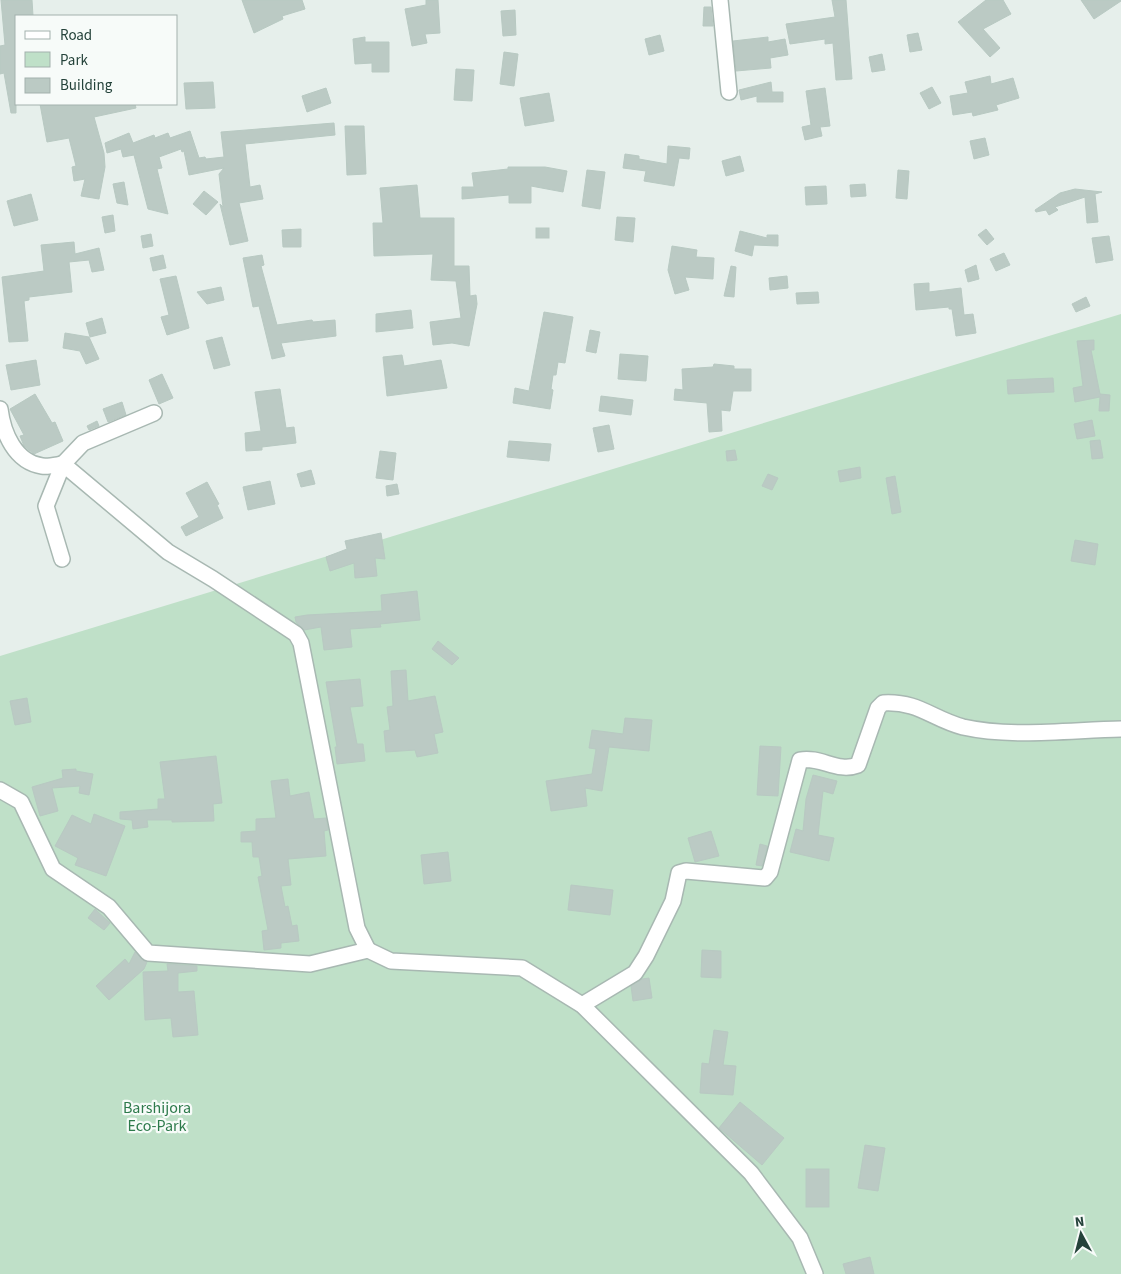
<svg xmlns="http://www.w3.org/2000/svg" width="1121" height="1274" viewBox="0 0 1121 1274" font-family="'Source Sans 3',sans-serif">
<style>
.green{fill:#bfe0c8}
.building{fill:#bbcac4;stroke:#b8c9c2}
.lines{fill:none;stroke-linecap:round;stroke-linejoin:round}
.minor-casing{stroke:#a8b8b2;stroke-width:18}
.minor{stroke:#fff;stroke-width:15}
.labels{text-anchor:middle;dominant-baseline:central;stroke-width:4.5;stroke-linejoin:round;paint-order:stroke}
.park-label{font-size:16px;fill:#2d7a4b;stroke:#f7fbf9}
</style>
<rect width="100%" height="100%" fill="#e6efeb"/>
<!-- green -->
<path class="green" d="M1121,314V1274H0V656Z"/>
<!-- building -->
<g class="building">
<path d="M1,0H32L33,16H16V113H11L4,73L0,74V46L5,45Z"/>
<path d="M242,0H302L305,9L282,16L283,19L254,33Z"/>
<path d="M426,0H438L440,33L425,34L427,43L412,46L405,9L426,5Z"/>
<path d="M832,0H846L852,79L836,80L833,43L825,44V39L790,44L786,24L835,17Z"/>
<path d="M986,0H1003L1011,14L983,29L1000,48L990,57L958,22Z"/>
<path d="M1081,0H1121V1L1094,19Z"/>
<path d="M704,7H711L713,26H703Z"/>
<path d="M515,10L516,35L503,36L501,11Z"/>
<path d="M918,33L922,50L910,52L907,35Z"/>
<path d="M660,35L664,51L649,55L645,39Z"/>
<path d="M365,37V42H389V72H372V63L355,64L353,39Z"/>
<path d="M768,37V42L785,39L788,55L770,58L771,68L736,71L733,41Z"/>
<path d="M504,52L518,54L514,86L500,84Z"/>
<path d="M882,54L885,70L872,72L869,57Z"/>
<path d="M456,69L474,70L472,101L454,100Z"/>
<path d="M990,76L991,84L1013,78L1019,98L996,105L998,110L973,116L972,112L953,115L950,96L968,93L965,82Z"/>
<path d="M213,82L215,108L186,109L184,83Z"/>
<path d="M771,82L772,92H783V102H757V96L741,100L739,90Z"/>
<path d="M932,87L941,103L929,109L920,93Z"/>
<path d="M326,88L331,103L307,112L302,96Z"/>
<path d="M825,88L830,126L820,127L822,136L805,140L802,127L811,125L806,91Z"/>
<path d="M549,93L554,121L525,126L520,98Z"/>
<path d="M40,104H135L136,108L94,117L104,153L105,167L99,199L81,196L85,179L74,181L72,167L76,166L69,138L47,142Z"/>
<path d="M334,123L335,135L245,144L250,187L260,185L263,199L239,203L248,241L230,245L220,204L223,207L219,174L224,168L189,175L184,151L182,152L181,149L159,157L162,168L157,169L168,214L148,209L134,155L123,157L121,149L107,153L105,143L129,133L133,143L154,135L155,138L168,133L170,138L190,131L199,158L205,157L206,159L224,157L221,132Z"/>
<path d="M345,126H364L366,174L347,175Z"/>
<path d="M985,138L989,155L974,159L970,141Z"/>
<path d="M668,146L690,148L689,159L679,158L674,186L644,181L646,171L623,168L625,154L639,156V159L667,164Z"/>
<path d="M740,156L744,171L726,176L722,161Z"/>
<path d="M508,167H545L567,171L563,192L531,186V203H509V195L462,199V187H474L472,173L508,169Z"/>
<path d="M587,170L605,172L600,209L582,206Z"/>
<path d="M898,170L909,171L907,199L896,198Z"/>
<path d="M124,182L128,205L117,203L113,184Z"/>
<path d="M865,184L866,196L851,197L850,185Z"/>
<path d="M417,185L420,218H454V266H469L470,296L476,295L477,304L469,346L452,343L433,345L430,322L461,318L456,281L431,280L433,254L374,256L373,223H383L380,188Z"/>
<path d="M826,186L827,204L806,205L805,187Z"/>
<path d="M1075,189L1102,192L1095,194L1098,222L1087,223L1085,197L1055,207L1058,210L1049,215L1046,210L1036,212L1035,210L1060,193Z"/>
<path d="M204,191L218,202L206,215L193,204Z"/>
<path d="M31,194L38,220L14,226L7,201Z"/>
<path d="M113,215L115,231L105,233L102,217Z"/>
<path d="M617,217L635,218L633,242L615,240Z"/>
<rect x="536" y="228" width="13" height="10"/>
<path d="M301,229V247H283L282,230Z"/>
<path d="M986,229L994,239L987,245L978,235Z"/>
<path d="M740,231L767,238V235H778V246L754,245L752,256L735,251Z"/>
<path d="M151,234L153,246L143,248L141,236Z"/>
<path d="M1109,236L1113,260L1096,263L1092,238Z"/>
<path d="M74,242L75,254L99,248L104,270L92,272L89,260L69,262L72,292L29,297V300L24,301L28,341L9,342L2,277L44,271L41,245Z"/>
<path d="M672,246L697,250L696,257L714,258L713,279L685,277L689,290L675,294L668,270Z"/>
<path d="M1004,253L1010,265L996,271L990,259Z"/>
<path d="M163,255L166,268L153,271L150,258Z"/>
<path d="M262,255L264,265L261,266L277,325L312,320L313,322L335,320L336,336L281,343L285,356L272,359L259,306L253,307L243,258Z"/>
<path d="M976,265L979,279L968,282L965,270Z"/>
<path d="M731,266L736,267L734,297L724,296Z"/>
<path d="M176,276L189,328L167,335L161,317L169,315L160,279Z"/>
<path d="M787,276L788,288L770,290L769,278Z"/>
<path d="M929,283V292L961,288L964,315L973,314L976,333L956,336L952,309H949V307L916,310L914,284Z"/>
<path d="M221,287L224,300L207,304L197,292Z"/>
<path d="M818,292L819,303L797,304L796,293Z"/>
<path d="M1086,297L1090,306L1076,312L1072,304Z"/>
<path d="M411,310L413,328L376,332V314Z"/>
<path d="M544,312L573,317L565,363L558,362L556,375H553L551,389L553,390L550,409L513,403L515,388L529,391Z"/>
<path d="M102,318L106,333L90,337L86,323Z"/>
<path d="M590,330L600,332L596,353L586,351Z"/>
<path d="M65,333L89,337L99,359L86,364L80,351L63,348Z"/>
<path d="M222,337L230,365L214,369L206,341Z"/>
<path d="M1094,340V350H1091L1100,394L1110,395L1109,411H1099L1100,397L1075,402L1073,388L1083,386L1077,341Z"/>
<path d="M620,354L648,356L646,381L618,379Z"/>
<path d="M402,355L404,366L441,360L447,388L387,396L383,357Z"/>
<path d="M36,360L40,385L11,390L6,365Z"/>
<path d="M714,364L734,366V369H751V391H733L730,411L721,410L722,431L709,432L707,403L674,400L675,389L683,390L682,369L713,367Z"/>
<path d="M162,374L173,398L159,404L149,380Z"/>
<path d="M1053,378L1054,392L1008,394L1007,380Z"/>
<path d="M280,389L286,428L294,427L296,443L262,447V450L246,451L245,433L261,431L255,392Z"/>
<path d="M35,394L52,423L55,422L63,441L34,454L24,446L20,436L24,435L10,409Z"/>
<path d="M601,396L633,400L631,415L599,411Z"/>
<path d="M122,402L126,415L108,422L103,409Z"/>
<path d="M1092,420L1095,436L1077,439L1074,424Z"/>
<path d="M97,421L99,426L89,430L87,426Z"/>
<path d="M609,425L614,449L598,452L593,428Z"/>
<path d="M1100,440L1103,458L1092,459L1090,441Z"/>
<path d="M509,441L551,444L549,461L507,457Z"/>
<path d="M735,450L737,460L727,461L726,451Z"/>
<path d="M380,451L396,453L393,480L376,478Z"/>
<path d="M860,467L861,478L840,482L838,471Z"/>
<path d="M311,470L315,484L301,487L297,474Z"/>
<path d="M768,474L778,478L772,490L762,486Z"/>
<path d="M895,476L901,512L892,514L886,478Z"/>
<path d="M270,481L275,504L248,510L243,487Z"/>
<path d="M207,482L219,504L217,505L223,518L186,536L181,527L199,517L186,493Z"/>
<path d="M397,484L399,494L387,496L386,486Z"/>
<path d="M381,533L385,559L375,558L377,576L355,578L354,563L330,571L326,557L347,549L345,541Z"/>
<path d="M1075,540L1098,544L1095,565L1071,561Z"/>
<path d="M417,591L420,620L380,624L381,627L350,629L352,647L324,650L321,627L304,630L296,622L295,617L307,615L382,611L381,595Z"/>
<path d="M438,641L459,658L452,665L432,649Z"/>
<path d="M406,670L408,701L435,696L443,732L434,734L438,753L417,757L415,750L386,752L384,731L390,730L387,707L393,706L391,671Z"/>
<path d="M360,679L363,706L350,707L357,744H363L365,761L337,764L335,747H337L326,682Z"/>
<path d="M27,698L31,722L15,725L10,701Z"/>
<path d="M625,718L652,720L649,751L609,747L602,791L585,788L587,806L551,811L546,781L592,774L596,749L589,748L592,730L623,734Z"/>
<path d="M760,746L781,747L778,796L757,795Z"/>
<path d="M216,756L222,803L213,804L214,821L172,822V820H147L148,827L133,829L132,820L120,819V812L158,809V799H165L160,762Z"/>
<path d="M76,769V771L93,774L89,795L79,793L80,786L52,788L58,811L40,816L32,787L63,778L62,770Z"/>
<path d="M813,775L837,781L833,794L823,791L818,835L834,838L829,861L790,852L796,829L803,831L806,799Z"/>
<path d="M288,779L290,796L309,792L314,819L326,818L328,830L324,831L326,856L288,859L291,885L281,886L285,907L288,906L292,926L297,925L299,941L281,943V948L264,950L262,931L268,930L258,877L262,876L259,857H253L252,842H241V832L256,831V819L276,818L271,781Z"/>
<path d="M94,814L125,826L106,876L75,865L78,858L55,846L72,815L91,824Z"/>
<path d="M711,831L719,856L695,862L688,838Z"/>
<path d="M760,844L767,846L762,866L756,865Z"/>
<path d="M448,852L451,881L424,884L421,855Z"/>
<path d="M571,885L613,890L610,915L568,910Z"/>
<path d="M95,909L110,923L104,930L88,918Z"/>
<path d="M702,950L721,951V978L701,977Z"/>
<path d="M135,952L147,962L144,969L109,1000L96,986L125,959L129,964Z"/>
<path d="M167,964L197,966V971L178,973V992L194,991L198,1035L173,1037L171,1018L145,1020L143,972L168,971Z"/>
<path d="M649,978L652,998L633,1001L631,986L642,979Z"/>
<path d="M714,1030L728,1032L723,1065L736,1066L733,1095L700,1093L702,1063L709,1064Z"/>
<path d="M740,1102L784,1138L762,1165L719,1128Z"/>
<path d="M865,1145L885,1148L878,1191L858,1188Z"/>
<rect x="806" y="1169" width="23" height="38"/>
<path d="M870,1257L874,1274H846L843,1264Z"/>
</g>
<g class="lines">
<!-- minor casing -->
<g class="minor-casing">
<g id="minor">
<path d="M720,0L729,92"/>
<path d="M0,409C3,433 15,462 42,466C48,467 56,465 63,464"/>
<path d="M63,464L168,552L213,579L296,634L301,643L357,928L368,950"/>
<path d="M62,559L46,506L63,464L83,443L154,413"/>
<path d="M0,790L21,802L53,869L109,907L148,953L310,964L368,950L391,961L522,968L582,1005L751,1173L800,1238L815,1274"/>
<path d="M582,1005L635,973L646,956L673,901L679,873L686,871L765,878L770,872L800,760C821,756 837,773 858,765L878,708L883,703C919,701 932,719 963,727C1012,738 1071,730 1121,729"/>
</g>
</g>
<!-- minor -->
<use href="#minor" class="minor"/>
</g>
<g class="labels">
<!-- park labels -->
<g class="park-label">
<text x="157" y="1108">Barshijora<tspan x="157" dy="18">Eco-Park</tspan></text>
</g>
</g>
<!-- legend -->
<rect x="15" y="15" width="162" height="90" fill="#f7fbf9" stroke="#a3b1ad"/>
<rect x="25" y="31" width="25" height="8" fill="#ffffff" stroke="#a3b1ad"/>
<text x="60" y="40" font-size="15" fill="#24423a">Road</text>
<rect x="25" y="52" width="25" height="15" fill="#bfe0c8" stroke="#a3b1ad"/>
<text x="60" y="65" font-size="15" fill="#24423a">Park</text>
<rect x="25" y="78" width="25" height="15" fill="#bbcac4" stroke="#a3b1ad"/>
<text x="60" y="90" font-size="15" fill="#24423a">Building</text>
<!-- north arrow -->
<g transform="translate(1081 1234) rotate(353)" stroke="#f7fbf9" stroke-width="4" paint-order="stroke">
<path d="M0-4L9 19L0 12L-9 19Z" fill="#24423a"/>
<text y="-8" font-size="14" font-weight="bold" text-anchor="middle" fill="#24423a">N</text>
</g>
</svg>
